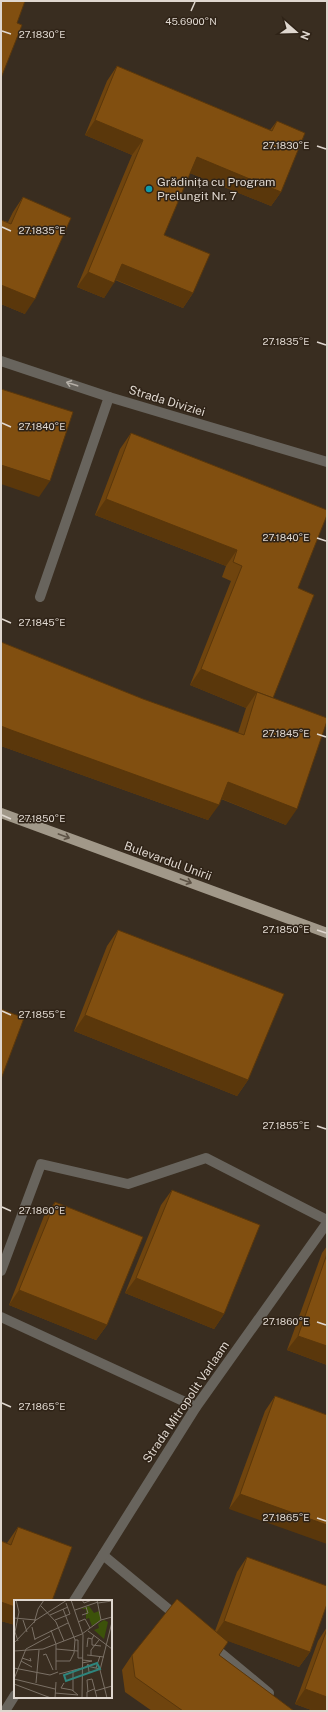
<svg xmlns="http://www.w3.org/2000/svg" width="328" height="1712" viewBox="0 0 328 1712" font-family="'Public Sans',sans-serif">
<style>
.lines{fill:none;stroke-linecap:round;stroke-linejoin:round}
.service{stroke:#68645d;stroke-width:10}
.minor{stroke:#68645d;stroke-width:10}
.primary{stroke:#a19889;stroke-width:10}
.wall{fill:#6f440e}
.shaded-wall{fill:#5a370b}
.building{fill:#814f10;stroke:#5a370b}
.oneway{stroke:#b5afa7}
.oneway2{stroke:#5d5245}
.ticks{fill:none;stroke:#dfd7cf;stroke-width:1.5}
.culture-dot{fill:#0f9aa8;stroke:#2f2317;stroke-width:1.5}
.labels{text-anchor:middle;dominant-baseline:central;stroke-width:3;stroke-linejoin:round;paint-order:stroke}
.poi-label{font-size:12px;fill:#dfd7cf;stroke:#2f2317;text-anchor:start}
.street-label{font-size:12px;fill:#dfd7cf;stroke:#2f2317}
.inset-road{fill:none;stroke:#7b7166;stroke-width:1}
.view{fill:#2e857d;fill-opacity:0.15;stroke:#2e857d;stroke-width:2}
.inset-edge{fill:none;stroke:#dfd7cf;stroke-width:2}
.ticks-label{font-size:10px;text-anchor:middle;fill:#dfd7cf;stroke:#2f2317;stroke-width:3;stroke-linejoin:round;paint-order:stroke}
</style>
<rect width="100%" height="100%" fill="#392d20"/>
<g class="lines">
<!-- service -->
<g class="service">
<path d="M40,597L109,397"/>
<path d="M1,1271L41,1164L128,1184L206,1158L327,1220"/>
<path d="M1,1317L196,1407"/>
<path d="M103,1555L178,1617"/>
<path d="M210,1644L269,1693"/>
</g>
<!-- minor -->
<g class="minor">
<path d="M1,361L109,397L327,462"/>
<path d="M74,1601L196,1407L327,1223"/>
<path d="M5,1711L15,1695"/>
</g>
<!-- primary -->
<path class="primary" d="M1,813L327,933"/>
</g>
<!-- wall -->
<g class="wall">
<path d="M117,66L270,130L277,121L281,192L271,206L190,173L164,235L193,293L183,308L115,280L104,298L77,287L132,155L85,135L107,81Z"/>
<path d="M23,197L25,314L1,304V220L8,222L13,212Z"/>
<path d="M131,433L298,588L273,698L286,825L221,799L208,820L1,746V642L143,699L238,733L246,708L190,685L231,581L222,577L226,566L95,515L120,449Z"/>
<path d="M118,930L248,1080L237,1096L74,1031L107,946Z"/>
<path d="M172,1190L224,1314L214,1329L125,1293L161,1205Z"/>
<path d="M55,1202L107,1325L96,1340L9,1305L44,1216Z"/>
<path d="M327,1246V1365L287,1350L322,1253Z"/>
<path d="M275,1396L327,1415L229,1509L265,1411Z"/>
<path d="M18,1527L15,1601V1625L1,1621V1541L7,1543Z"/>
<path d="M247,1557L310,1652L299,1667L226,1640L219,1655L294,1711H152L125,1692L122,1670L132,1655L215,1631L237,1572Z"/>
<path d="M327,1627V1711H314L295,1704L318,1641Z"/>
</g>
<!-- shaded-wall -->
<g class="shaded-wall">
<path d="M95,120L143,140L132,155L85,135Z"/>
<path d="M197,157L281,192L271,206L187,172Z"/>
<path d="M122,264L193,293L183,308L112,278Z"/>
<path d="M88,272L114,283L104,298L77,287Z"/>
<path d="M1,285L35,299L25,314L1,304Z"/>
<path d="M1,465L50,481L39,497L1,484Z"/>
<path d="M106,499L237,550L226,566L95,515Z"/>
<path d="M201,669L257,692L246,708L190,685Z"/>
<path d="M1,726L219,805L208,820L1,746Z"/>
<path d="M228,782L297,809L286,825L217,797Z"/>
<path d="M85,1015L248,1080L237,1096L74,1031Z"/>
<path d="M136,1278L224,1314L214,1329L125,1293Z"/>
<path d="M19,1290L107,1325L96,1340L9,1305Z"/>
<path d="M298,1336L327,1346V1365L287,1350Z"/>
<path d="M240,1494L327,1525V1544L229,1509Z"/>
<path d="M1,1602L15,1607V1625L1,1621Z"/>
<path d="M224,1621L310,1652L299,1667L214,1636Z"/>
<path d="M305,1689L327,1697V1711H314L295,1704Z"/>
</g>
<!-- building -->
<g class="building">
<path d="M1,1H25L17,23L22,25L1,78Z"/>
<path d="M117,66L272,131L277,121L305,133L281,192L197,157L164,235L210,254L193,293L122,264L114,283L88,272L143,140L95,120Z"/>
<path d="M23,197L71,218L35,299L1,285V220L11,224Z"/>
<path d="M1,389L73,412L50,481L1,465Z"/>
<path d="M131,433L327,510V515L298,588L314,595L273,698L257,692L201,669L242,566L233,562L237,550L106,499Z"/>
<path d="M1,642L143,699L244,735L257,692L327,718V721L297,809L228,782L219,805L11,730L1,726Z"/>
<path d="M118,930L284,994L248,1080L85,1015Z"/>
<path d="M1,1009L24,1018L1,1079Z"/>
<path d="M172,1190L260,1225L224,1314L136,1278Z"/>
<path d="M55,1202L143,1237L107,1325L19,1290Z"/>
<path d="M327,1254V1346L298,1336Z"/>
<path d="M275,1396L327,1415V1525L240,1494Z"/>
<path d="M18,1527L72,1547L52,1601H15V1607L1,1602V1541L11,1545Z"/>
<path d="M247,1557L327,1586V1604L310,1652L224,1621Z"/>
<path d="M177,1599L228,1642L219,1655L294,1711H183L135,1677L132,1655Z"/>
<path d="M327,1629V1697L305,1689Z"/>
</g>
<!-- one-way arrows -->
<defs><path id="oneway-shaft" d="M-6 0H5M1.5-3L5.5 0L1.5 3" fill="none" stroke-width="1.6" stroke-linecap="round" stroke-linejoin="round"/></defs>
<use class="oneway" href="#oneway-shaft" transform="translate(72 384) rotate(-162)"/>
<g class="oneway2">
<use href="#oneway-shaft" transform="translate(64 836) rotate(20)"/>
<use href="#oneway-shaft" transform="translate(186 881) rotate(20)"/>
</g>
<!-- ticks -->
<path class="ticks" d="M191,11L195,2M2,31L11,34M317,146L326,149M2,227L11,231M317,342L326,345M2,423L11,427M317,538L326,541M2,619L11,623M317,734L326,737M2,815L11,819M317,930L326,933M2,1011L11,1015M317,1126L326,1129M2,1207L11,1211M317,1322L326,1325M2,1403L11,1407M317,1518L326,1521"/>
<!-- markers -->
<circle class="culture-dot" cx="149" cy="189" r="4"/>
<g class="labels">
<!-- poi labels -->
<g class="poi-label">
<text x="157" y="182">Grădinița cu Program<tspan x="157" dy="14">Prelungit Nr. 7</tspan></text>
</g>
<!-- street labels -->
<g class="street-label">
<text transform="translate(167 401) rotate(17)">Strada Diviziei</text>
<text transform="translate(168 861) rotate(20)">Bulevardul Unirii</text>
<text transform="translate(186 1402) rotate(-56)">Strada Mitropolit Varlaam</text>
</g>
</g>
<!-- overview -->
<g transform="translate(14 1600)">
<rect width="98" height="98" fill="#392d20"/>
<path d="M75,6L80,13L85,11L87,20L78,26L75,18L72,19V9H67ZM90,20L94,22L90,39L80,30L85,28L84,24Z" fill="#3c520a"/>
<path class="inset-road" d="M2,0L5,12L1,32L4,41M57,0L69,35L68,98M68,0L70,3L78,0M83,0L87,20M84,3L98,1M27,6L42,22L50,41M61,10L84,2M36,15L54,7M68,15L74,13L72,7M0,18L22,20M9,20L13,32M41,20L56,14L52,3M64,22L71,19L76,28M20,23L24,9L30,0M18,27L21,40M37,30L42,44V70M74,31L98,49M21,39L54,23M78,39V45L87,46M61,40H64V51M0,43L22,20L53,0M73,47L74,38L78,39L80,35M42,49L64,51V58H68M0,51L29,49L68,34L87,20L98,17M29,55L32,54L39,70M73,55L90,57M77,56V50L85,40M8,58L17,61L16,58M68,60L78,61L68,63M7,61L18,67M42,61H56L60,53L61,40L49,9M73,66L74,64L75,72H78M73,66L86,69M0,68L36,75L44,72M82,68L86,56M59,70V91M45,74L68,68M0,79L12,49L36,36M0,79L41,89M22,83L25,50M50,83L47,88L58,90L64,95M0,84L37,98M81,91L98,86M74,92L73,80L78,79L83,98M41,93L64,95M41,98L42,82M73,98V92L80,89M93,98L86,70L98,22"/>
<path class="view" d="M83,63L86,69L52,81L50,75Z"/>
<rect width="98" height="98" class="inset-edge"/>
</g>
<g class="ticks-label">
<text x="191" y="25">45.6900°N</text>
<text x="42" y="38">27.1830°E</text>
<text x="286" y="149">27.1830°E</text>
<text x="42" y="234">27.1835°E</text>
<text x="286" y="345">27.1835°E</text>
<text x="42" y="430">27.1840°E</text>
<text x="286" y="541">27.1840°E</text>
<text x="42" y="626">27.1845°E</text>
<text x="286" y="737">27.1845°E</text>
<text x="42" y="822">27.1850°E</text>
<text x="286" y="933">27.1850°E</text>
<text x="42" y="1018">27.1855°E</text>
<text x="286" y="1129">27.1855°E</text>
<text x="42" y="1214">27.1860°E</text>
<text x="286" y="1325">27.1860°E</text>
<text x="42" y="1410">27.1865°E</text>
<text x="286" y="1521">27.1865°E</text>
</g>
<!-- border -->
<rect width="328" height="1712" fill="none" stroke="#dfd7cf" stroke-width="4"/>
<!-- north arrow -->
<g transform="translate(296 32) rotate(110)" stroke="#2f2317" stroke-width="3" paint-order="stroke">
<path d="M0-3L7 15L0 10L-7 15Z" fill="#dfd7cf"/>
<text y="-6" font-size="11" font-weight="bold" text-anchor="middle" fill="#dfd7cf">N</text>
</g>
</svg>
